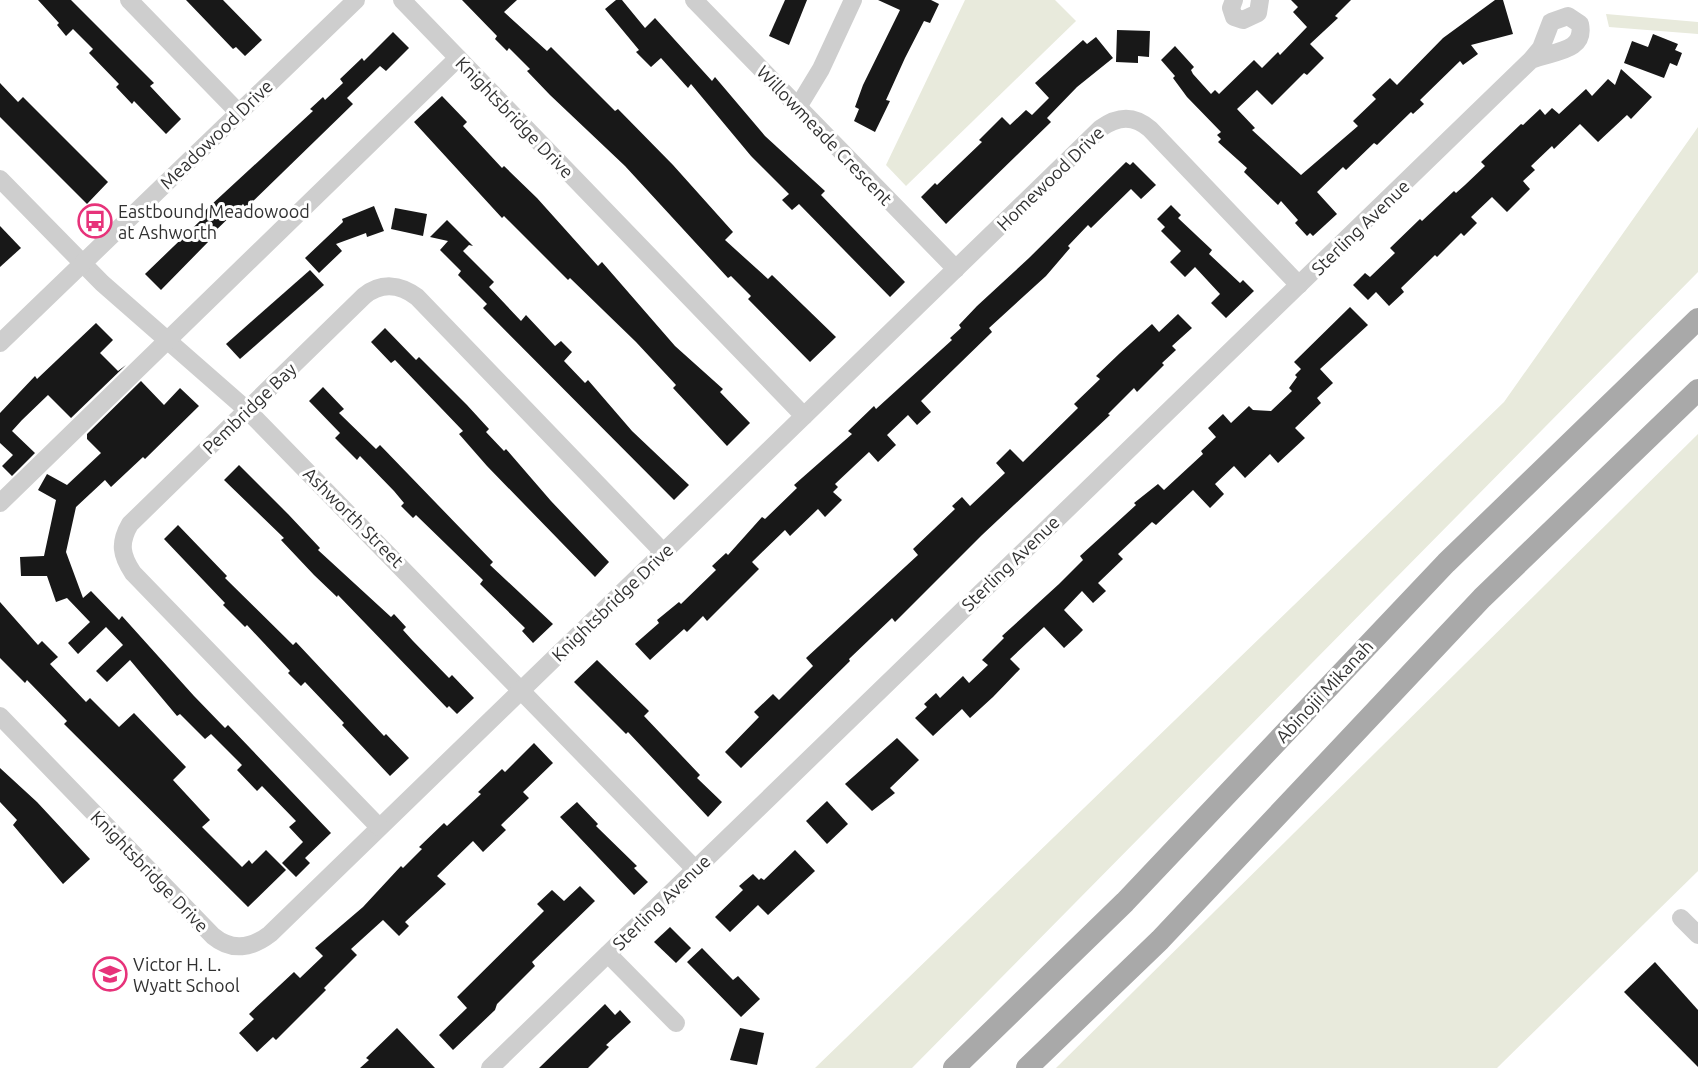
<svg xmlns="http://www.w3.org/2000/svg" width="1698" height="1068" viewBox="0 0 1698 1068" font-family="Ubuntu,sans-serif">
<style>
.green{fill:#e8eadc}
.building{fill:#181818}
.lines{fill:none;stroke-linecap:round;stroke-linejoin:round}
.minor{stroke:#cecece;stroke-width:18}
.major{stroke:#a9a9a9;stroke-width:22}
.labels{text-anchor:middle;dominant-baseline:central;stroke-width:6;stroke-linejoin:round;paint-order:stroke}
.street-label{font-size:18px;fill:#313131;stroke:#fff}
.poi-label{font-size:18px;fill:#313131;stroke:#fff;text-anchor:start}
</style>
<rect width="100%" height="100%" fill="#fff"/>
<!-- green -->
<g class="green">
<path d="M965,0H1055L1076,21L906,186L886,165Z"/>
<path d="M1606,14L1698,22V34L1609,27Z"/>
<path d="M1698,127V272L912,1068H815L1504,402Z"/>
<path d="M1698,434V871L1497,1068H1056Z"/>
</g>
<!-- building -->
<g class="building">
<path d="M38,0H71L154,83L150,86L181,119L166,134L134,101L132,104L116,87L119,84L89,53L93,49L73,29L66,36L57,25L59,23Z"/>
<path d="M186,0H223L262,40L245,56L236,47L233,49Z"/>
<path d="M462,0H517L504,12L547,51L551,47L615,111L618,109L673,165L733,232L725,240L768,279L772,275L836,337L810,362L748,299L751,296L731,276L728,278L625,166L550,95L527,71L530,69L509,48L507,51L495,39L497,36Z"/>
<path d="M616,0H622L645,28L655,18L712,81L715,77L765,136L825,191L821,195L905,282L890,297L799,204L792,210L782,200L789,194L751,156L691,84L688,88L661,58L651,67L636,52L639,50L605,9Z"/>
<path d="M785,0H807L789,45L769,36Z"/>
<path d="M878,0H931L939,4L930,23L924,21L905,58L886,100L890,101L875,132L854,121L859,109L855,107L863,85L900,10Z"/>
<path d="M1291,0H1351L1335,16L1338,18L1310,44L1324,58L1307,75L1304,73L1272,105L1257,90L1237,109L1255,128L1252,130L1301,175L1358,126L1353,121L1376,99L1372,95L1390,78L1397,85L1443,38L1495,0H1503L1513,34L1471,45L1478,54L1463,65L1460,61L1420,100L1424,104L1413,114L1411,112L1377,145L1374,143L1346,170L1343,167L1317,192L1337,214L1313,236L1310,233L1307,236L1295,223L1298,220L1281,201L1278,205L1244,172L1247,168L1218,142L1221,139L1217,135L1221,132L1187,97L1173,78L1175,76L1161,60L1175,46L1194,67L1191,70L1193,74L1211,94L1215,90L1219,94L1254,60L1262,68L1278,52L1280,55L1307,27L1293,12L1298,7Z"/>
<path d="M1117,30L1150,31L1149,57L1138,56V63L1116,62Z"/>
<path d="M393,32L409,48L386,71L380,66L347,98L353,104L246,208L243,204L208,238L210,240L161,290L145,274L201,220L198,217L313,111L310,109L323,97L325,100L343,83L340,79L362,58L364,61Z"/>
<path d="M1653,34L1678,44L1675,50L1682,53L1677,66L1670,63L1664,78L1624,63L1632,41L1648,47Z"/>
<path d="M1096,37L1113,58L1077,87L1047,118L1051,122L946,224L921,197L935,183L937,185L982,142L979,140L1002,117L1010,125L1026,110L1032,115L1049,98L1035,83L1083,40L1087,44Z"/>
<path d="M1621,69L1652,97L1631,119L1627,115L1598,142L1580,124L1554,149L1552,146L1531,166L1535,170L1523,181L1530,189L1507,212L1492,197L1471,217L1477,223L1464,236L1461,233L1437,257L1435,255L1401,288L1404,292L1389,306L1376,292L1368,300L1353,285L1365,273L1370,277L1395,253L1390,248L1420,219L1422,221L1454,191L1456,193L1465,185L1485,166L1481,162L1521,124L1523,125L1540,109L1545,115L1552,108L1559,114L1586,89L1592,96L1608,79L1615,85Z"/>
<path d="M0,83L18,102L23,97L108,182L87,204L0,117Z"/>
<path d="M442,96L467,122L463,126L502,168L504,166L537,198L598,266L602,262L675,346L723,389L720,392L750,423L727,446L673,388L676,385L636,342L570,278L568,280L504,216L502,218L414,122Z"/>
<path d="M1126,162L1130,165L1133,162L1156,185L1141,199L1131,189L1091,228L1088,225L1068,246L1070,248L1046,276L989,328L992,332L921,401L931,412L917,425L908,415L887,435L896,445L878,462L869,452L835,484L838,487L833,492L842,500L825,517L818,509L790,536L785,530L752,562L759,569L707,621L703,616L687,632L684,629L650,660L635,644L659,623L657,620L679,602L681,604L716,570L712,566L726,553L728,555L762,517L765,519L797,488L794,485L852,434L848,431L874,406L876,409L952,340L950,338L961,328L959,325L977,306L1029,258Z"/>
<path d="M1171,205L1181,215L1178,218L1212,250L1209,254L1240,283L1243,280L1254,291L1226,318L1211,303L1220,294L1195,267L1185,277L1170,262L1181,251L1161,231L1165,227L1157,219Z"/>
<path d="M374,206L384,231L367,237L366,233L336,244L342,251L319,273L305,258L343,222L342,219Z"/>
<path d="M395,208L427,214L423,236L391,229Z"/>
<path d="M447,220L473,246L469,245L463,251L494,282L489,287L521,321L526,315L555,346L561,341L572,352L564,361L585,383L588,380L632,431L689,485L674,500L483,308L487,304L458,275L461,271L440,250L448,241L430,237Z"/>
<path d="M0,226L21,248L0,267Z"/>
<path d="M310,270L324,285L240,359L226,344Z"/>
<path d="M1350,307L1368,325L1320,369L1333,383L1317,398L1321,403L1295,428L1305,438L1278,463L1270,454L1245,478L1234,466L1215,484L1224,494L1210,508L1193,490L1156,525L1152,522L1118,554L1123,559L1098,583L1106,591L1093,603L1082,591L1064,610L1083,630L1077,636L1064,648L1044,627L1010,659L1020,669L993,697L970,718L962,709L933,736L915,718L927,707L924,704L936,693L940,698L963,676L969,683L988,665L982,660L1004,638L1002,636L1059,584L1083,560L1080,556L1136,505L1134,503L1158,484L1164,490L1203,454L1201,451L1216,437L1208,428L1223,414L1231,423L1249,406L1253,410L1271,411L1292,391L1289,388L1297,377L1295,375L1301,369L1294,362Z"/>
<path d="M1178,314L1192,328L1172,346L1176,350L1162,363L1164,365L1137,392L1134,388L1108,414L1110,415L982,535L895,622L892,618L849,659L850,661L741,768L725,752L759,717L754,712L773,694L779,700L813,666L806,658L918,555L913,549L955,509L952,506L962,497L970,506L1005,473L996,463L1010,449L1023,462L1078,408L1074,404L1100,379L1096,376L1120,353L1152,324L1159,332Z"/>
<path d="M96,323L113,340L100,353L118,371L126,365L71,418L48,395L22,420L12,431L35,453L12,476L2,466L13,455L0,443V413L35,376L37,379Z"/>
<path d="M385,328L416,360L419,357L467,405L489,429L486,432L504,451L506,449L551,501L609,562L595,577L487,466L459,434L463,431L395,360L391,363L371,342Z"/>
<path d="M141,381L164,405L180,388L199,406L145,459L143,457L111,487L105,480L76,507L66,552L83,598L91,591L119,620L122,616L194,696L225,728L228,725L331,833L305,858L310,863L296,877L282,863L303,842L289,827L296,821L262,786L257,791L237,770L242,765L211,734L205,739L180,714L177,716L130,660L107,682L96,671L123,645L106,627L78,654L68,643L90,622L67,598L56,602L47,576H21L20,557L44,556L56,500L38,490L47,474L67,485L101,453L87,439V434Z"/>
<path d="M323,387L344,409L339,413L376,449L380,445L493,562L490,565L553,624L533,643L522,631L525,628L480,584L483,580L416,515L413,518L401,506L404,503L394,491L360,456L357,460L335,438L340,433L309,401Z"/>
<path d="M239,465L288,514L320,548L318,550L391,617L394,614L406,627L403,630L413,641L449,678L452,675L474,698L457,714L449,706L447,708L338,595L337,597L314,575L281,540L284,538L224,480Z"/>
<path d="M178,525L227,576L225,578L293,645L296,642L384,736L386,734L409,758L390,776L342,725L344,723L305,682L301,686L288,673L290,671L247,625L245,627L223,605L225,603L164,539Z"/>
<path d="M0,602L38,645L42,641L58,657L50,664L86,702L90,698L119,727L134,713L186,767L173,780L210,820L202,827L242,867L249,860L252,864L266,850L286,870L248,907L64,724L67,721L27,680L25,683L0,658Z"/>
<path d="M597,660L649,711L644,716L700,775L697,778L722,802L708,817L628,732L626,734L574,682Z"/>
<path d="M897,738L919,760L890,788L895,793L872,811L845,784Z"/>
<path d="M534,743L553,763L523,792L529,798L501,825L506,830L483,852L473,841L437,876L446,884L405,922L409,926L399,936L383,920L351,949L357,955L324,988L326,990L276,1040L273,1037L257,1052L239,1033L254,1019L249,1014L294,972L300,978L323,956L315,948L363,907L401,866L403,868L422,849L419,847L444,823L447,826L481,794L478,792L502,769L505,772Z"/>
<path d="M0,768L37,802L90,859L63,884L13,825L17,820L0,802Z"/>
<path d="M827,801L848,824L827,844L806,821Z"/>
<path d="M577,802L598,824L596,826L637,866L634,868L648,882L634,895L560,817Z"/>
<path d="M795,850L815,871L768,915L758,905L730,932L715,917L743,890L739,886L753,874L759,880L761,878L764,880Z"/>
<path d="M580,886L595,901L532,962L535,966L497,1004L495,1010L453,1050L439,1035L467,1008L457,997L544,911L537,904L552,890L564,901Z"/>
<path d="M670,927L691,948L676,963L654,942Z"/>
<path d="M702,948L733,980L738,976L760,999L741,1017L687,962Z"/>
<path d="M1655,962L1698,1010V1067L1624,992Z"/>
<path d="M605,1004L615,1015L620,1010L631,1022L606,1045L609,1047L588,1068H539Z"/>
<path d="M397,1028L435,1068H360L369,1060L366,1058Z"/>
<path d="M740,1028L764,1033L757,1065L730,1060Z"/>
</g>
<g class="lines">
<!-- minor -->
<g class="minor">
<path d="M129,0L239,113"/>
<path d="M694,0L956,269"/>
<path d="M1234,0L1231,8L1234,17L1243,20L1258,13L1260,0"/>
<path d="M798,107L821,69L853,0"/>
<path d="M0,179L102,283L247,410L695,869"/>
<path d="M0,343L356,0"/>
<path d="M804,416L1101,128C1118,116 1134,115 1150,129L1299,285"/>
<path d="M0,503L458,58"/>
<path d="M0,716L213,936C232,952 252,948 270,934L804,416L402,0"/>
<path d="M379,827L133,573C121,555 119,543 130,524L364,296C381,282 400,284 417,297L663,552"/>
<path d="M1681,918L1698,935"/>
<path d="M608,954L676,1023"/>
<path d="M490,1068L1531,60L1541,48L1551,22L1568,16L1580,24C1586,53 1551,51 1531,60"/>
</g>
<!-- major -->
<g class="major">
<path d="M954,1068L1125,902L1446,563L1698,319"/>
<path d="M1027,1068L1160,940L1482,598L1698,390"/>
</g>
</g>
<!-- icons -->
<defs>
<g id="bus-ring" transform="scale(1.725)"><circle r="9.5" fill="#fff" stroke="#e7337a" stroke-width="1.5"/><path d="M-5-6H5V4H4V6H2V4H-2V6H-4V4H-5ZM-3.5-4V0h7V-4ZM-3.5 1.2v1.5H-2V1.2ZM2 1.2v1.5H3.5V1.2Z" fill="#e7337a"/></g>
<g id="school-ring" transform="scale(1.725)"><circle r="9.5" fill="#fff" stroke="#e7337a" stroke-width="1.5"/><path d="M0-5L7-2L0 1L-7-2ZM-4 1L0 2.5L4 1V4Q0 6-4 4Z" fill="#e7337a"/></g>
</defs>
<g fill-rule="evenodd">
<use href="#bus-ring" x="95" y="221"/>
<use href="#school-ring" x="110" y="974"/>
</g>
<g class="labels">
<!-- street labels -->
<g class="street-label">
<text transform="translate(515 117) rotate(46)">Knightsbridge Drive</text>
<text transform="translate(216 134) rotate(-44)">Meadowood Drive</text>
<text transform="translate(825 135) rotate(46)">Willowmeade Crescent</text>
<text transform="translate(1050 178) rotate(-44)">Homewood Drive</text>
<text transform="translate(1360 227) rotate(-44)">Sterling Avenue</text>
<text transform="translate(249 408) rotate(-44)">Pembridge Bay</text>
<text transform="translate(354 517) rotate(45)">Ashworth Street</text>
<text transform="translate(1010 563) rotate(-44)">Sterling Avenue</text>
<text transform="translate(612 602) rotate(-44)">Knightsbridge Drive</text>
<text transform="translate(1324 691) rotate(-47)">Abinojii Mikanah</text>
<text transform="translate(150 871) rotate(46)">Knightsbridge Drive</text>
<text transform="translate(661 902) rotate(-44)">Sterling Avenue</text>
</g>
<!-- poi labels -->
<g class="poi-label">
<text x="118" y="211">Eastbound Meadowood<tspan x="118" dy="21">at Ashworth</tspan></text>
<text x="133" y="964">Victor H. L.<tspan x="133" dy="21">Wyatt School</tspan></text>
</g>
</g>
</svg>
